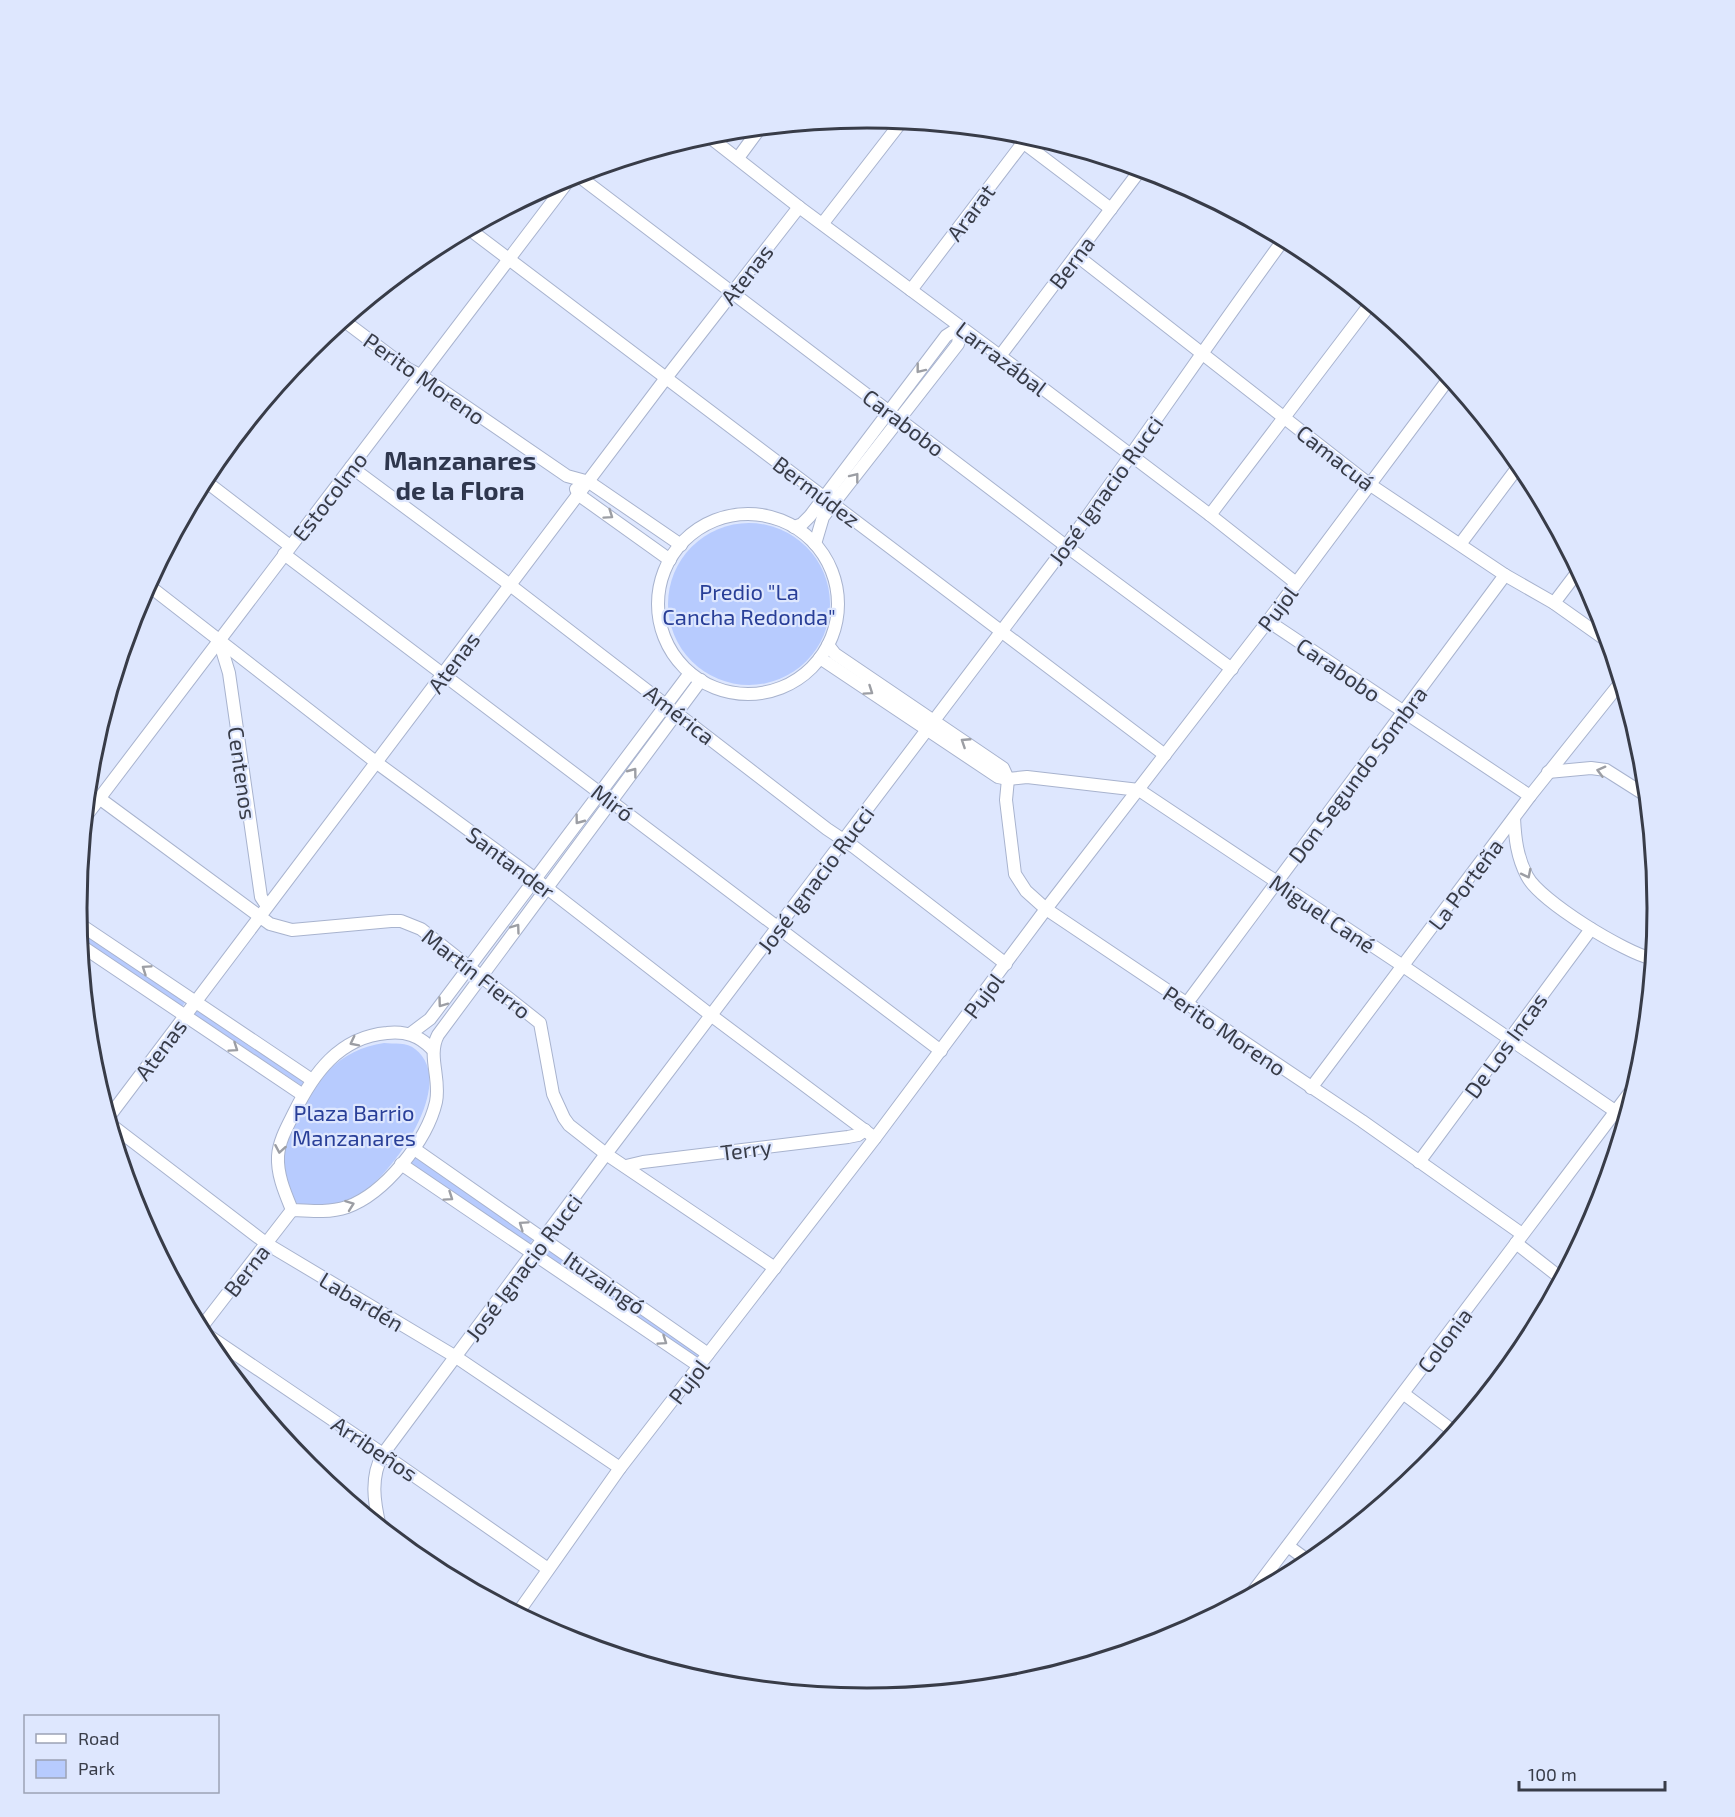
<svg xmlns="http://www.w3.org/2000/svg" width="1735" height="1817" viewBox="0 0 1735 1817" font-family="'Exo 2',sans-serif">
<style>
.green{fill:#b7cbfe}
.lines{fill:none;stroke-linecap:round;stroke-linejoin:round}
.minor-casing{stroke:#a8b3ce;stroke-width:14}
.minor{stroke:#fff;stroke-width:12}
.oneway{stroke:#9c9ea4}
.labels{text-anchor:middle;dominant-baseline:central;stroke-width:4.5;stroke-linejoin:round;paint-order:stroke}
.street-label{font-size:22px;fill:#383c48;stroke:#dee7fe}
.park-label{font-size:22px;fill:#293f98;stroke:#dee7fe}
.quarter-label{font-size:26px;font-weight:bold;fill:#2f374e;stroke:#dee7fe}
.rim{fill:none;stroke:#383c48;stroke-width:3}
</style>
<rect width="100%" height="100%" fill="#dee7fe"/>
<!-- green -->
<g class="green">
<circle cx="749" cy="604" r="81"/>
<path d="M79,931L186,1001L182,1007L79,938Z"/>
<path d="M195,1006L306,1080L302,1086L191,1012Z"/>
<path d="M384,1043C394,1044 407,1042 415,1049C459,1083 392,1174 360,1195C346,1204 328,1207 312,1206C295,1206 288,1199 286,1182C285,1175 283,1166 284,1159C288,1128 306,1093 328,1071C344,1055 362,1046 384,1043Z"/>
<path d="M414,1152L535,1237L528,1246L407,1162Z"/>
<path d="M545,1246L702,1354L698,1361L540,1253Z"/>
</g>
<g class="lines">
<!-- minor casing -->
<g class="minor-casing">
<g id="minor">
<path d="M1008,131L1111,209"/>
<path d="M707,135L799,207L1000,356L1210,515L1296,583"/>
<path d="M738,158L760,128"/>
<path d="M576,174L1066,546L1232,669"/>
<path d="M823,223L902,121"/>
<path d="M469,229L1165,755"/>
<path d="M1076,255L1369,484L1505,575L1554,603L1609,642"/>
<path d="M911,290L1029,135"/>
<path d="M343,320L408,369L420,375L567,476L589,482L681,545"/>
<path d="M1000,356L1141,169"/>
<path d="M351,467L510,585L827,829L854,847L1006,964"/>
<path d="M208,473L221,456"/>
<path d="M204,480L290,546"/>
<path d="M576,489L579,495L670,560"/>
<circle cx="748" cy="604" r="90"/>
<path d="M1210,515L1371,303"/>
<path d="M794,527L802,524L810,516L946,336L960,327"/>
<path d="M1461,543L1521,463"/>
<path d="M815,544L823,517L958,344L960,327"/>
<path d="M284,554L941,1051"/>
<path d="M148,585L377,763L534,878L712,1016L875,1138"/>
<path d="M1554,603L1579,570"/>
<path d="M1268,621L1530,796"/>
<path d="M219,640L229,673L261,897L267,906"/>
<path d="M828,645L835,654L1003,768L1008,779L1006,800L1015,874L1026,891L1046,909L1362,1121L1522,1234"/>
<path d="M820,658L998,777L1008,779L1027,777L1139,790L1403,966L1615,1111"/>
<path d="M1548,772L1591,768L1606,770L1647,796"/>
<path d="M99,798L270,924L292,930L391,921H401L421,929L540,1023L553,1094L564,1118L569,1125L606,1154L775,1268"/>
<path d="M86,816L572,176"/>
<path d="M1514,818C1515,838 1517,857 1527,876C1540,901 1625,953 1653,959"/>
<path d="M78,923L312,1080"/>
<path d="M80,945L303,1095"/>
<path d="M1187,1003L1505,575"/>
<path d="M410,1034L430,1019L690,673"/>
<path d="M1311,1088L1530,796L1621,682"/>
<path d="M108,1118L666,378L799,207"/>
<path d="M110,1124L267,1244L456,1357L620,1468"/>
<path d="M413,1148L708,1354"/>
<path d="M1419,1162L1591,929"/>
<path d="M401,1164L699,1366"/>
<path d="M626,1166L643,1162L848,1137L858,1135L865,1130"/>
<path d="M292,1210C310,1211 329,1213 347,1207C384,1194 427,1141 436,1102C441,1078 427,1056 438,1035L701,680"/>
<path d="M292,1210C285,1193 277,1175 278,1156C279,1141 287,1127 294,1113C313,1074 339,1037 387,1033C405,1031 419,1035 432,1049"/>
<path d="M1516,1243L1562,1279"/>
<path d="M200,1329L292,1210"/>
<path d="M200,1330L383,1454L548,1569"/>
<path d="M1404,1394L1456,1433"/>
<path d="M380,1527C374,1502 370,1477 383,1454L606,1154L1066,546C1140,444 1210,340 1284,239"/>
<path d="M1288,1546L1311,1563"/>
<path d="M1249,1597L1637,1083"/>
<path d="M517,1614L620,1468L875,1138L1046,909L1268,621L1450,377"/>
</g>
</g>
<!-- minor -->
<use href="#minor" class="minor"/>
</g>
<!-- one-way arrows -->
<defs><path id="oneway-chevron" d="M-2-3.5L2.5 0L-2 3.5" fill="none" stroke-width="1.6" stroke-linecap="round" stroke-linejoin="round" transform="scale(1.5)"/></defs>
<g class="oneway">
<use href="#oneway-chevron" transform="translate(920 369) rotate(128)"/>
<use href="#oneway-chevron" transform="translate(855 477) rotate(-52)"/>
<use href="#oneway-chevron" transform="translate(609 515) rotate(35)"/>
<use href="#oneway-chevron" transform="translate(869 691) rotate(34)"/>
<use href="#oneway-chevron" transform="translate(965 742) rotate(-147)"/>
<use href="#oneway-chevron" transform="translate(1601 771) rotate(-165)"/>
<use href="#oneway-chevron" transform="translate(633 772) rotate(-53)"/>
<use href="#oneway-chevron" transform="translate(579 820) rotate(127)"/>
<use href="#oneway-chevron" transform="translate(1527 874) rotate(63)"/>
<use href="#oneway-chevron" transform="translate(516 928) rotate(-54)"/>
<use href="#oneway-chevron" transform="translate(146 969) rotate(-146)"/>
<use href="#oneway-chevron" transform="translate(442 1003) rotate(126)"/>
<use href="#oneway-chevron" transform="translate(354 1042) rotate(153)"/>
<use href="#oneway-chevron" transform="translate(234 1048) rotate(34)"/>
<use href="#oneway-chevron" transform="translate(280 1149) rotate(100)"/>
<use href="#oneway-chevron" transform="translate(449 1197) rotate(34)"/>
<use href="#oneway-chevron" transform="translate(350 1205) rotate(-20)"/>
<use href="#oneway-chevron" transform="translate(523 1225) rotate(-145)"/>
<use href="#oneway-chevron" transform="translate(663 1341) rotate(34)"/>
</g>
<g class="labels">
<!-- street labels -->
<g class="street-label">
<text transform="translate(970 212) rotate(-53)">Ararat</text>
<text transform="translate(1071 262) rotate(-53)">Berna</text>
<text transform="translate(746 274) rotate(-52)">Atenas</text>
<text transform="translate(1002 358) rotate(37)">Larrazábal</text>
<text transform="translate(425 378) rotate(35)">Perito Moreno</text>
<text transform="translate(904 422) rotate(37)">Carabobo</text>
<text transform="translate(1336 457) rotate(38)">Camacuá</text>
<text transform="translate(1105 490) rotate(-54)">José Ignacio Rucci</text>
<text transform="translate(817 491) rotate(37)">Bermúdez</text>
<text transform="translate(329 496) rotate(-52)">Estocolmo</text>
<text transform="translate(1277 608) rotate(-53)">Pujol</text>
<text transform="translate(453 662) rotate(-53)">Atenas</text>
<text transform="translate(1339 669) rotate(34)">Carabobo</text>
<text transform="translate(680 714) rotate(38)">América</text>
<text transform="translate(243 773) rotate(82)">Centenos</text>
<text transform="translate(1357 774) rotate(-53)">Don Segundo Sombra</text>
<text transform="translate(613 802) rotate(37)">Miró</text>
<text transform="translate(511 862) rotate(37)">Santander</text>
<text transform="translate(815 879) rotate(-53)">José Ignacio Rucci</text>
<text transform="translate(1465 884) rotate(-53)">La Porteña</text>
<text transform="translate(1323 913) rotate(34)">Miguel Cané</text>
<text transform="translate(477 973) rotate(38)">Martín Fierro</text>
<text transform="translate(983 995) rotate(-53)">Pujol</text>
<text transform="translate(1225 1030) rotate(34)">Perito Moreno</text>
<text transform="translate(1505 1045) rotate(-54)">De Los Incas</text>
<text transform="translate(160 1049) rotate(-53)">Atenas</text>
<text transform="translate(746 1149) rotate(-7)">Terry</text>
<text transform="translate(523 1267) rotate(-53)">José Ignacio Rucci</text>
<text transform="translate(246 1270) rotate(-52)">Berna</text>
<text transform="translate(605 1282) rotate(35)">Ituzaingó</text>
<text transform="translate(362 1301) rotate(31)">Labardén</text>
<text transform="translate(1444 1340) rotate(-53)">Colonia</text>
<text transform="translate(688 1381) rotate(-52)">Pujol</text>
<text transform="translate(375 1448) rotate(34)">Arribeños</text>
</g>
<!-- park labels -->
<g class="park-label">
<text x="749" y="591">Predio "La<tspan x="749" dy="25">Cancha Redonda"</tspan></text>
<text x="354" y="1112">Plaza Barrio<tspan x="354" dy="25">Manzanares</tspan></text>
</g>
<!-- quarter labels -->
<g class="quarter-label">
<text x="460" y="459">Manzanares<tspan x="460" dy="30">de la Flora</tspan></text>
</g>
</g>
<!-- crop -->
<path d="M0 0H1735V1817H0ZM87 908a780 780 0 1 1 1560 0a780 780 0 1 1-1560 0Z" fill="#dee7fe" fill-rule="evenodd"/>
<path class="rim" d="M87 908a780 780 0 1 1 1560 0a780 780 0 1 1-1560 0Z"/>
<!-- legend -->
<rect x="24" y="1715" width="195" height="78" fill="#dee7fe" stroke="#9ca3b5" stroke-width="1.5"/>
<rect x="36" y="1734" width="30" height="9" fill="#ffffff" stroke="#9ca3b5" stroke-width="1.5"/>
<text x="78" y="1745" font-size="18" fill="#383c48">Road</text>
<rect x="36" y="1760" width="30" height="18" fill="#b7cbfe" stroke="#9ca3b5" stroke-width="1.5"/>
<text x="78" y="1775" font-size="18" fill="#383c48">Park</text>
<!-- scale -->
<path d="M1519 1781v9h146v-9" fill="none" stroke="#383c48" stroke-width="3"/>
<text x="1528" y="1781" font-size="18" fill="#383c48" stroke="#dee7fe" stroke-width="4.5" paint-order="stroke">100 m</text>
</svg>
